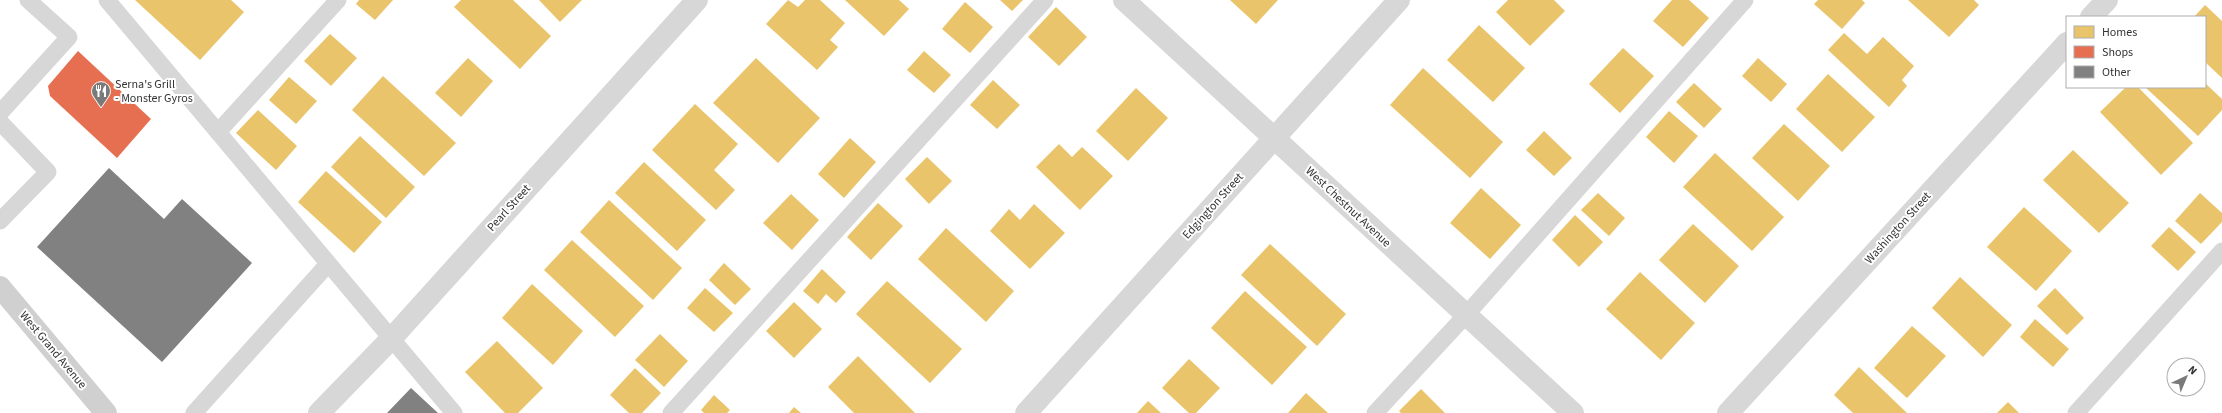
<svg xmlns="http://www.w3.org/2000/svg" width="2222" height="413" viewBox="0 0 2222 413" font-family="'Source Sans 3',sans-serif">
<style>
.homes{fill:#e9c46a}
.shops{fill:#e76f51}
.building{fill:#818181}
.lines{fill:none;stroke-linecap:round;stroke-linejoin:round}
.service{stroke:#d7d7d7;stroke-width:17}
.minor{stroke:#d7d7d7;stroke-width:22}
.secondary{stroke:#d0d0d0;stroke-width:22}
.labels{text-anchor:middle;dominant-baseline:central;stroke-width:4;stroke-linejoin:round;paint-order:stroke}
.poi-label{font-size:12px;fill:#333;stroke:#fff;text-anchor:start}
.street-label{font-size:12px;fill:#333;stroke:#fff}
</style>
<rect width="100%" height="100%" fill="#fff"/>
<!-- homes -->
<g class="homes">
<path d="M135,0H231L244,12L200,60Z"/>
<path d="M359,0H393L375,20L356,4Z"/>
<path d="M461,0H513L551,36L520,69L454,7Z"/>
<path d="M539,0H582L560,22Z"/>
<path d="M788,0L798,7L805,0H820L845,23L830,40L838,47L817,70L766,24Z"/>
<path d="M845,0H899L909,9L884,36Z"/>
<path d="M1000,0H1023L1012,11Z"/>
<path d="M1230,0H1278L1256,24Z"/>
<path d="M1508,0H1554L1565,11L1530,46L1496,12Z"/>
<path d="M1672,0H1689L1709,18L1683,47L1653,21Z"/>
<path d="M1818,0H1862L1865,3L1842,29L1814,4Z"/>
<path d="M1908,0H1974L1979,5L1949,37Z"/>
<path d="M965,2L993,27L970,53L942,29Z"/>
<path d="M2205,5L2222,21V78L2205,62V17H2194Z"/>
<path d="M1056,7L1087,37L1059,66L1028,37Z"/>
<path d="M1479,25L1525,68L1493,102L1447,60Z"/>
<path d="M1844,33L1867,54L1883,37L1914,66L1902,80L1907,86L1889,107L1828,50Z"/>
<path d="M330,34L357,58L331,86L304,61Z"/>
<path d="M1623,48L1654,76L1620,113L1589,84Z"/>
<path d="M924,51L951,75L934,93L907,70Z"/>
<path d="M468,58L493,81L461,117L435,93Z"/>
<path d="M756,58L820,118L778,163L713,103Z"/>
<path d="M1758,58L1787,84L1771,102L1742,76Z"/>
<path d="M1423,68L1503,142L1470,178L1390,105Z"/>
<path d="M1828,74L1875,117L1842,152L1796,109Z"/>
<path d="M383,76L456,143L424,176L352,110Z"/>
<path d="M289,77L317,101L296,124L269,100Z"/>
<path d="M993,80L1020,105L997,129L970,105Z"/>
<path d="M1694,83L1722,109L1704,128L1676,102Z"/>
<path d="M2205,83L2222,99V110L2198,136L2145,87H2205Z"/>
<path d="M2126,87H2138L2193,143L2161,175L2100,112Z"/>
<path d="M1136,88L1168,118L1128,161L1096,131Z"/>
<path d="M695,104L738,144L714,170L735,190L716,210L652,150Z"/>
<path d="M258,110L297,146L276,170L236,133Z"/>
<path d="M1669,111L1698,136L1674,163L1646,137Z"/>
<path d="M1784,124L1830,166L1798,201L1752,158Z"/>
<path d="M1544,131L1572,158L1554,176L1526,150Z"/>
<path d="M360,136L415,187L386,218L331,167Z"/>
<path d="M850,138L876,162L844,198L818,174Z"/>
<path d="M1059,144L1072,157L1082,147L1113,176L1080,210L1036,167Z"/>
<path d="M2073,150L2129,203L2099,233L2043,180Z"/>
<path d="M1715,153L1784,217L1752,251L1683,187Z"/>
<path d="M927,157L952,181L929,204L905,179Z"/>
<path d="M644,162L706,220L677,251L615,193Z"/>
<path d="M326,171L382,222L354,253L298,202Z"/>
<path d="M1481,188L1521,225L1490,259L1450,223Z"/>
<path d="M1598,193L1625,218L1609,236L1581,210Z"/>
<path d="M2200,193L2222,213V222L2201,244L2175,221Z"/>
<path d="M791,194L819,220L792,250L763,223Z"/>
<path d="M609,200L682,268L653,300L580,232Z"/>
<path d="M878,203L903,226L871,260L847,237Z"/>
<path d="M1034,204L1065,233L1030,269L990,231L1009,209L1020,220Z"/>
<path d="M2024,207L2072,251L2036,291L1987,247Z"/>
<path d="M1575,215L1603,242L1579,267L1552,240Z"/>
<path d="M1693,224L1739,266L1705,303L1659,260Z"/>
<path d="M2169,227L2196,252L2178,271L2151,246Z"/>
<path d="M946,228L1014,291L986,322L918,259Z"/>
<path d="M572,240L644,306L615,337L544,270Z"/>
<path d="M1270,244L1346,314L1317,346L1241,275Z"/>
<path d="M724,263L751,289L735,305L709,280Z"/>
<path d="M822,269L846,292L836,303L826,294L818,304L803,291Z"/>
<path d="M1640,272L1695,323L1661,360L1606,309Z"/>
<path d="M1960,277L2012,325L1983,357L1932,308Z"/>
<path d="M887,281L962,349L930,383L856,314Z"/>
<path d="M532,284L583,331L553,365L502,318Z"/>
<path d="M705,288L733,313L714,332L687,308Z"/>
<path d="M2055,288L2084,318L2067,335L2037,306Z"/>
<path d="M1245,291L1307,347L1272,385L1211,328Z"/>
<path d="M794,302L822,329L794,358L766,331Z"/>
<path d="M2035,319L2069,349L2053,367L2020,337Z"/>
<path d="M1912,326L1946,356L1907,398L1874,368Z"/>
<path d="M660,334L688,361L664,387L635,360Z"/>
<path d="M497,341L543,388L518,413H505L465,372Z"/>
<path d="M858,356L915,413H854L828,387Z"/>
<path d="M1189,359L1220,388L1196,413H1189L1162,388Z"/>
<path d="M1859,367L1907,413H1853L1834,395Z"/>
<path d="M635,368L661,393L642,413H629L610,395Z"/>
<path d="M1421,389L1445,413H1401L1399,411Z"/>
<path d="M1306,393L1328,413H1288Z"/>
<path d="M714,395L730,410L727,413H704L701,410Z"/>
<path d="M1148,401L1161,413H1137Z"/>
<path d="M2008,402L2019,413H1997Z"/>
<path d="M794,407L801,413H789Z"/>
</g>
<!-- shops -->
<path class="shops" d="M78,51L151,119L117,158L50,96L48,86Z"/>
<!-- building -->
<g class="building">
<path d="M109,168L164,219L182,199L252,263L162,362L37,247Z"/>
<path d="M411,388L438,413H387Z"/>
</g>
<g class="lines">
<!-- service -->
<g class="service">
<path d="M107,0L454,413"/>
<path d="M0,113L69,37L28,0"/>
<path d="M0,122L48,172L0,221"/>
<path d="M218,132L338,0"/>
<path d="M194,413L328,264"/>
<path d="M671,413L1045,0"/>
<path d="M1375,413L1466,315L1745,0"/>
<path d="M2076,413L2222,251"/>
</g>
<!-- minor -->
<g class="minor">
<path d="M1124,0L1573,413"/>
<path d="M2091,17L2107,0"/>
<path d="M319,413L391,339L697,0"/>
<path d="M1026,413L1399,0"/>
<path d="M1728,413L2067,43"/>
</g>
<!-- secondary -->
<path class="secondary" d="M0,287L106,413"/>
</g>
<!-- icons -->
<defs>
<g id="restaurant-pin" transform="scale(1)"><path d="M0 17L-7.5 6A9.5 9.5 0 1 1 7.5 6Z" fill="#7a7a7a" stroke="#fff"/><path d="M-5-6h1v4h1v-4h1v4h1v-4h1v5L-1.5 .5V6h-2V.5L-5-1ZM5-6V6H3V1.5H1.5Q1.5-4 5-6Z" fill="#fff"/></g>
</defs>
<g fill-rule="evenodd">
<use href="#restaurant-pin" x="101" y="91"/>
</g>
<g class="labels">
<!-- poi labels -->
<g class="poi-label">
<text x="115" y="84">Serna's Grill<tspan x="115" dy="14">- Monster Gyros</tspan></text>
</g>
<!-- street labels -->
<g class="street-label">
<text transform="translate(1213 206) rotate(-48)">Edgington Street</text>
<text transform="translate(1348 207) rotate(43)">West Chestnut Avenue</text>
<text transform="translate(509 208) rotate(-48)">Pearl Street</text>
<text transform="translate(1898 228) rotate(-48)">Washington Street</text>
<text transform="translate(53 350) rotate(50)">West Grand Avenue</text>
</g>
</g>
<!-- legend -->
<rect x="2066" y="16" width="140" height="72" fill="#ffffff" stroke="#adadad"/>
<rect x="2074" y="26" width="20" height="12" fill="#e9c46a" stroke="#adadad"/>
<text x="2102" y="36" font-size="12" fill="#333333">Homes</text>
<rect x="2074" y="46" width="20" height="12" fill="#e76f51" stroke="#adadad"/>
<text x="2102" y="56" font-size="12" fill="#333333">Shops</text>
<rect x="2074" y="66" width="20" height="12" fill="#818181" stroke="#adadad"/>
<text x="2102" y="76" font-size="12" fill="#333333">Other</text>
<!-- north arrow -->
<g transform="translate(2186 377) rotate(44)"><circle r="19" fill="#ffffff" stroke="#adadad"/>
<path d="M0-3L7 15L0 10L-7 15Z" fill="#7a7a7a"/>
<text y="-6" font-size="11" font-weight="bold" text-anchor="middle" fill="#333333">N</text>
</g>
</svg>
